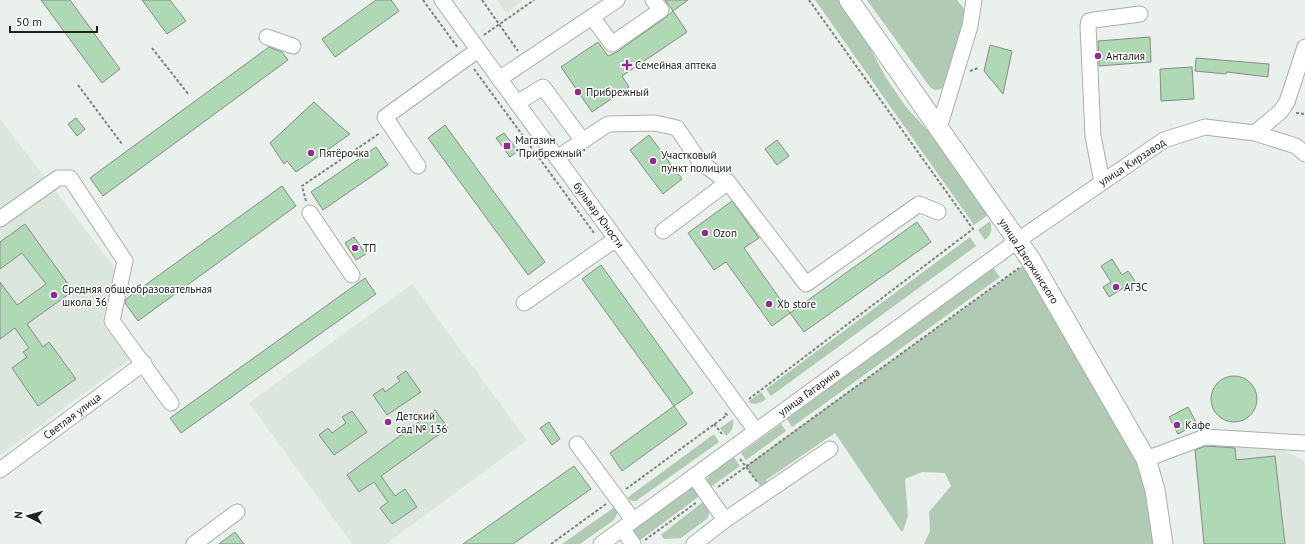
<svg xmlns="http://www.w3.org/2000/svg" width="1305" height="544" viewBox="0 0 1305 544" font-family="'PT Sans',sans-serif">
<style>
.built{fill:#dbe7dc}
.green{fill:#b0cab3}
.building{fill:#afd8b4;stroke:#868c87}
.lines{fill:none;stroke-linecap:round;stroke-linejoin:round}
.minor-casing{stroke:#aaafaa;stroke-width:17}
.major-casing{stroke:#aaafaa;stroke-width:21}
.path{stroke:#7e827f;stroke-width:2;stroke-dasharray:3 2;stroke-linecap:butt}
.minor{stroke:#fff;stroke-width:15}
.major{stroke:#fff;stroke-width:19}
.poi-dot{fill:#912b91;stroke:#fff;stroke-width:1.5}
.labels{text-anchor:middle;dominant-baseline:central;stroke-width:3;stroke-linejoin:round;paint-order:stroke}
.poi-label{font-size:11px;fill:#202220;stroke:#fff;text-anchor:start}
.street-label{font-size:11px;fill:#202220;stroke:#fff}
</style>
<rect width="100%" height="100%" fill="#eaf0eb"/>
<!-- built -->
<g class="built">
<path d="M497,0H524L506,13Z"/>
<path d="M0,119L115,268L102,322L129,360L0,455Z"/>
<path d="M412,284L527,440L386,544H352L249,403Z"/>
<path d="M1207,444L1278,447L1305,462V544H1204L1197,467L1209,466Z"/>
</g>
<!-- green -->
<g class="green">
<path d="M815,0H838L867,42L885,76L906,107L940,144L988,215L974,225Z"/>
<path d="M867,0H957L965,10L966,17L947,83L941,89L935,90L930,87Z"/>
<path d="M990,221C993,229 991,235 985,240L978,230Z"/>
<path d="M970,237L976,246L771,396L766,389Z"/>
<path d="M1031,260L1146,459L1163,544H924L930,531L929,512L951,486L945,473L922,472L905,479L908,516L903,531H901L835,433L766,480L772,489L765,493L746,466Z"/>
<path d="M993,268L1000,277L792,427L787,419Z"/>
<path d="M761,392L766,399C760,404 755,405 748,402Z"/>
<path d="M733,419C734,427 732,431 726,436L720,428Z"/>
<path d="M781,424L786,431L746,460L741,453Z"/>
<path d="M714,434L719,442L636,501H632L627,498Z"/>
<path d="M733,456L740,466L709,488L706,481L711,473Z"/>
<path d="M687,488H694L701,495L636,543L632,532L636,526Z"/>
<path d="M704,501C709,507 710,510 708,518L681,538L664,539L661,535Z"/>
<path d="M616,506L617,509V514L614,520L580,544H562Z"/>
</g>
<!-- building -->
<g class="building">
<path d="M41,0H70L120,69L102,83Z"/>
<path d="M142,0H170L186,21L167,34Z"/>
<path d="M376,0H391L399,11L335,57L322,39Z"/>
<path d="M665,0H688L673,11Z"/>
<path d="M673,11L687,32L622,76L629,87L592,112L561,67L598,42L608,56L617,52L666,17Z"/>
<path d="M1150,37L1151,62L1099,66L1098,41Z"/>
<path d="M990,45L1012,51L1003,94L984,71Z"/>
<path d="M269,47L282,52L288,60L103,196L90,178Z"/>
<path d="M1196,58L1269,64L1268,77L1227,72L1226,74L1195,71Z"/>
<path d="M1192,67L1194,99L1161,101L1160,69Z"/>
<path d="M314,102L340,126L350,134L296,172L287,161L284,164L270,143Z"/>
<path d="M76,118L85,129L77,136L68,124Z"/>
<path d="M445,125L545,262L528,275L428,138Z"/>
<path d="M504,133L518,151L510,157L496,138Z"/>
<path d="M649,135L682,179L663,194L630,150Z"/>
<path d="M777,140L789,156L777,165L765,149Z"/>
<path d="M376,147L388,165L323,210L311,192Z"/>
<path d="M282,186L296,206L138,321L125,303L126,299Z"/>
<path d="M732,201L759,238L744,248L790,313L772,326L726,262L714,270L688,233Z"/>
<path d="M917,222L931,242L804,332L790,313Z"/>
<path d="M25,224L73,291L27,324L43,347L49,342L76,379L38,406L12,368L27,357L23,352L29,348L15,328L0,339V282L17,305L46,284L22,253L0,269V242Z"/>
<path d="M354,237L366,254L356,260L345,243Z"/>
<path d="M1112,259L1122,275L1128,271L1135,281L1109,297L1103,287L1111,282L1101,266Z"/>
<path d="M601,265L693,393L674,406L582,279Z"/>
<path d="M365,278L376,294L181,433L170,418Z"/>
<path d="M406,371L421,392L387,415L373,395L383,388L385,392L400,381L397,377Z"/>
<circle cx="1234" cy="399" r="23"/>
<path d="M674,406L687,424L622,471L610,453Z"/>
<path d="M1188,407L1197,424L1178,434L1169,417Z"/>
<path d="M435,410L448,428L381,476L395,496L405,489L417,507L392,524L380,508L388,502L374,482L359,492L347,475Z"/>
<path d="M352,411L367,432L334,455L319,435L328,428L332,433L346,423L342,417Z"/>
<path d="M549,422L560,439L552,445L540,428Z"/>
<path d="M1206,446L1235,448L1236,460L1275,456L1285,544H1204L1195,450Z"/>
<path d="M574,466L591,489L513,544H463Z"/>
<path d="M235,532L244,544H219Z"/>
</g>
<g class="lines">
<!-- minor casing -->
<g class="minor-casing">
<g id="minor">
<path d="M442,0L756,431"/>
<path d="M592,17L612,44L661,10L653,0"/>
<path d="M267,37L293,46"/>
<path d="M499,79L617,0"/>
<path d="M517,103L543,87L583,141"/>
<path d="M939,128L970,26L974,0"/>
<path d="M1255,133L1281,111L1287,102L1305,47"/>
<path d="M557,158L608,124L655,123L677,128L700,162L728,182"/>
<path d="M418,166L385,117L478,50"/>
<path d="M1102,182L1093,136L1088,26L1089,21L1094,20L1140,14"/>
<path d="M310,213L352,275"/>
<path d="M0,219L58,178H70L125,261L112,321L171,403"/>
<path d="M663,231L728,182L806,284L919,204L938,212"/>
<path d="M524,303L616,239"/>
<path d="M577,444L633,520"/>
<path d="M1146,459L1205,437L1305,443"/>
<path d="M0,470L144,363"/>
<path d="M725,520L830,449"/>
<path d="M622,529L633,544"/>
<path d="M194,544L237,512"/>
<path d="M601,544L1017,241L1164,140L1205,127L1255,133L1296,146L1305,154"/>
<path d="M694,544L725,520L694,476"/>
</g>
</g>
<!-- major casing -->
<g class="major-casing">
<path id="major" d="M849,0L1031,260L1146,459L1155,490L1163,544"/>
</g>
<!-- path -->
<g class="path">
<path d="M423,0L458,48"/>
<path d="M482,0L518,51"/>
<path d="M484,35L534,0"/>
<path d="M152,48L189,95"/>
<path d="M474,69L594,233"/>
<path d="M970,71L978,68"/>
<path d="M78,85L122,144"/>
<path d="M1296,113L1305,114"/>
<path d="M306,201L302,186L380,133"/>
<path d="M749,399L973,229L809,0"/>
<path d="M714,424L722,434"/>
<path d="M740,459L758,483"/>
<path d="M718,487L1019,268"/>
<path d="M626,489L727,415L725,413"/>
<path d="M645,540L697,502"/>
<path d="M551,544L606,504"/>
</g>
<!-- minor -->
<use href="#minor" class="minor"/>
<!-- major -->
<use href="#major" class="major"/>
</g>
<!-- markers -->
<g class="poi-dot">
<circle cx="1098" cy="56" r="4"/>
<path d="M625 59h4v4h4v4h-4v4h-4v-4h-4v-4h4z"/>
<circle cx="578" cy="92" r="4"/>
<rect x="503" y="142" width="8" height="8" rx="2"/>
<circle cx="311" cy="153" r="4"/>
<circle cx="653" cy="161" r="4"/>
<circle cx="705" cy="233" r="4"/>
<circle cx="355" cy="248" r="4"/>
<circle cx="1116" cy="287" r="4"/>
<circle cx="54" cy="295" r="4"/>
<circle cx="769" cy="304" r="4"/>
<circle cx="388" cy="422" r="4"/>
<circle cx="1177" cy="425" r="4"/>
</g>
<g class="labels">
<!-- poi labels -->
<g class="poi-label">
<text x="1106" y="56">Анталия</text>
<text x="635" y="65">Семейная аптека</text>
<text x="586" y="92">Прибрежный</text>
<text x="515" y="140">Магазин<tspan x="515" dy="13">"Прибрежный"</tspan></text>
<text x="319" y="153">Пятёрочка</text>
<text x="661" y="155">Участковый<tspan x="661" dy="13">пункт полиции</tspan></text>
<text x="713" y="233">Ozon</text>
<text x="363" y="248">ТП</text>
<text x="1124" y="287">АГЗС</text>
<text x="62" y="289">Средняя общеобразовательная<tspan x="62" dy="13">школа 36</tspan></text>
<text x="777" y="304">Xb store</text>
<text x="396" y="416">Детский<tspan x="396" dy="13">сад № 136</tspan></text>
<text x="1185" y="425">Кафе</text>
</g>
<!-- street labels -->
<g class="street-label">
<text transform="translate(1132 162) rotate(-33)">улица Кирзавод</text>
<text transform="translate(599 215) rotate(54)">бульвар Юности</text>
<text transform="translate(1029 261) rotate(57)">улица Дзержинского</text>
<text transform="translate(809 392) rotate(-36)">улица Гагарина</text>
<text transform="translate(72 416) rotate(-37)">Светлая улица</text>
</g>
</g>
<!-- north arrow -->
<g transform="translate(28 516) rotate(276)" stroke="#ffffff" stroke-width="3" paint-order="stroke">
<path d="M0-3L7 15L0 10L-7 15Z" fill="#202220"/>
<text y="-6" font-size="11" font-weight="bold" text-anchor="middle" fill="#202220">N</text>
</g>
<!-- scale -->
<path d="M10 26v6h87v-6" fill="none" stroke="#202220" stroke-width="2"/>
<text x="16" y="26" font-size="12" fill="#202220" stroke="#ffffff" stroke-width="3" paint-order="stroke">50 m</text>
</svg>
